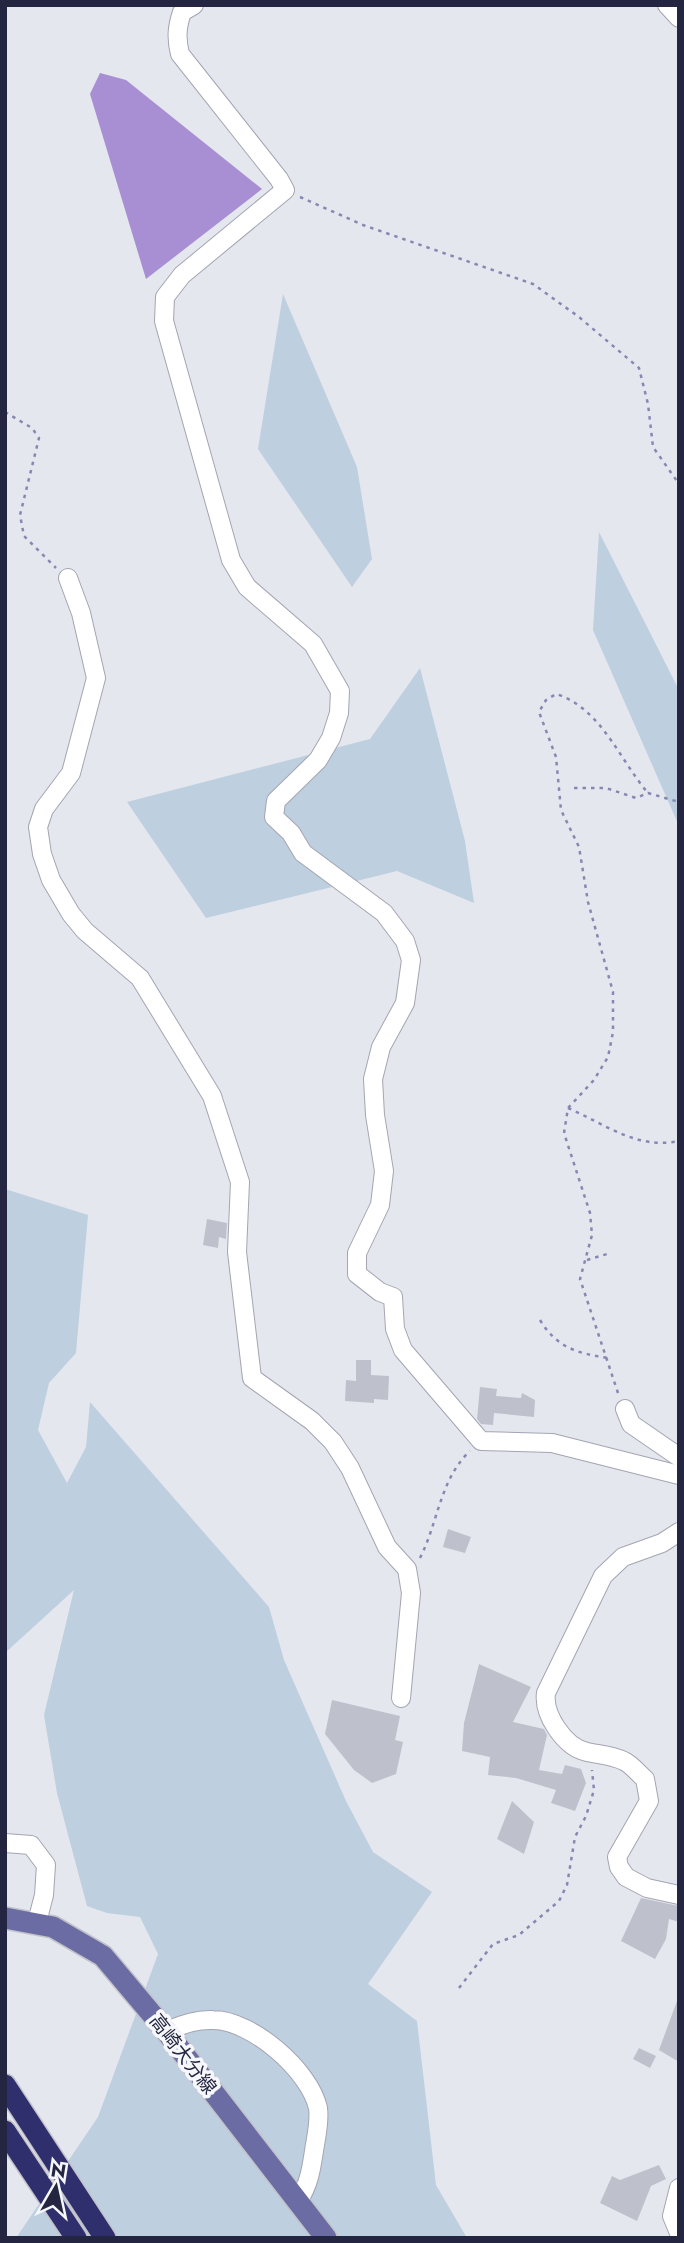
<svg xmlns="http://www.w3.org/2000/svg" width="684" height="2243" viewBox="0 0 684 2243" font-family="Jost,'Noto Sans JP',sans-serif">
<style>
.green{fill:#becfdf}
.water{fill:#a88ed2}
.building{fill:#bec0cc}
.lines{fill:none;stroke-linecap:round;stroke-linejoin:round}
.minor-casing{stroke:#a3a5b3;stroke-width:20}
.major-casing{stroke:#c2c2ca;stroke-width:24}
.highway-casing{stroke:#c2c2ca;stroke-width:24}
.path{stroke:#8589b2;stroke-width:2.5;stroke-dasharray:3.5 5;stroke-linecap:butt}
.minor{stroke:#fff;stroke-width:18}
.major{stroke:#6a6ca3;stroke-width:21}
.highway{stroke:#302f6d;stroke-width:21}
.labels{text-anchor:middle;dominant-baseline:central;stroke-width:7;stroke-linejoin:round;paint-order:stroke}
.street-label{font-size:19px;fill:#242540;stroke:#f6f7fa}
</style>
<rect width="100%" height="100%" fill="#e5e7ee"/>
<!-- green -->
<g class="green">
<path d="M283,294L357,467L372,559L352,587L258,449Z"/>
<path d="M599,532L679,690V826L593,630Z"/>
<path d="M420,668L465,841L474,903L397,871L206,918L127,802L370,739Z"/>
<path d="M5,1189L88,1215L76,1353L49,1383L38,1430L67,1483L86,1447L90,1402L269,1607L284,1660L346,1801L373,1852L432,1892L368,1984L417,2021L436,2185L467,2238H16L98,2117L158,1954L140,1917L107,1913L87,1906L57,1793L44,1715L74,1590L5,1653Z"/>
</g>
<!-- water -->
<path class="water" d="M100,73L126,80L262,189L146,279L90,94Z"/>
<!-- building -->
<g class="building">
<path d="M207,1219L227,1223L226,1239L219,1237L218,1248L203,1245Z"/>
<path d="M356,1360H371V1375L389,1376L388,1400L374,1399V1403L345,1401L346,1380L356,1381Z"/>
<path d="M480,1387L497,1389L496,1396L521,1398L522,1393L535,1400L534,1417L494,1413L493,1425L481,1424L477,1419Z"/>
<path d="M448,1529L471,1537L465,1553L443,1547Z"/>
<path d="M479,1664L531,1687L513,1722L544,1729L547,1735L539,1770L562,1774L565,1765L581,1769L586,1783L575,1811L551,1803L556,1790L516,1778L488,1775L490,1757L462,1751L464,1723Z"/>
<path d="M332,1700L400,1716L395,1740L403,1742L396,1774L372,1783L354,1770L325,1734Z"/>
<path d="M512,1801L534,1822L524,1854L497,1839Z"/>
<path d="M641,1898L679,1906V1922L669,1919L666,1939L655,1959L621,1941Z"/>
<path d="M677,2001H679V2062L659,2050Z"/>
<path d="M639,2048L656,2056L650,2068L633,2059Z"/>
<path d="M659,2165L666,2179L651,2186L637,2221L600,2203L612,2176L620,2180Z"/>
</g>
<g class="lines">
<!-- minor casing -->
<g class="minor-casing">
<g id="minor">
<path d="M194,5L182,12C177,27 176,38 180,54L279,179L285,190L182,275L165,297L164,321L231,560L247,587L313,644L340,691L339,713L331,738L318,760L276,801L274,817L291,833L303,853L384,913L405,941L411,960L405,1003L381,1047L373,1079L375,1115L384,1171L380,1205L357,1253V1274L380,1292L393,1297L395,1329L403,1350L481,1441L552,1443L679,1475"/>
<path d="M667,5L679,18"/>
<path d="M68,578L81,613L96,678L71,773L44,809L38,827L42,854L51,880L71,914L85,931L140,978L212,1096L240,1182L237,1252L252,1378L312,1421L333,1442L350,1468L387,1547L407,1569L411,1593L401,1698"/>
<path d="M625,1409L631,1424L679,1457"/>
<path d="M679,1532L662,1543L623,1557L603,1576L546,1693C543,1714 564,1747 587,1752C601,1755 611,1755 624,1761C632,1765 638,1773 645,1779L649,1801L617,1857L619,1867L626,1877L647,1888L679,1895"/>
<path d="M5,1843L31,1845L46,1865L44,1895L37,1922"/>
<path d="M166,2031C182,2025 196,2019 213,2020C252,2020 310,2071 318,2108C320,2122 316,2137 314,2151C311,2170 309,2185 298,2201"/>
<path d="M679,2188L672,2216L679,2233"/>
</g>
</g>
<!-- major casing -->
<g class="major-casing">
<path id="major" d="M5,1918L53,1927L103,1956L166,2031L326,2238"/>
</g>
<!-- highway casing -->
<g class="highway-casing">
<g id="highway">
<path d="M5,2085L105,2238"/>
<path d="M5,2131L76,2238"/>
</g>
</g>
<!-- path -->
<g class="path">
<path d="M300,197L363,225L533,284L579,317L639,368L648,404L653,447L679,484"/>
<path d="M5,412L32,428L39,438L20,515L24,536L56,568"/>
<path d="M574,788H606L636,798L648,793L679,802"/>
<path d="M568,1108C605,1124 637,1150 679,1141"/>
<path d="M587,1260L607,1254"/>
<path d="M540,1320C557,1348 577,1353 608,1358"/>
<path d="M618,1393L580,1279L592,1235L590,1213L564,1133L568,1108L594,1080L608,1057L613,1032V992L588,902L579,847L561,810L556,757L539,712L546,700L556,694C601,708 619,759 648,793"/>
<path d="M420,1558C438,1523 440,1479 470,1451"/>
<path d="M459,1988L493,1944L519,1935L559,1901L567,1885L575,1837L586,1816L594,1790L592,1770"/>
</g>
<!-- minor -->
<use href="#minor" class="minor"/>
<!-- major -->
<use href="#major" class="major"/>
<!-- highway -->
<use href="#highway" class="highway"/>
</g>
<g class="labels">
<!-- street labels -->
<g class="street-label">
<text transform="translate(183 2054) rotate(52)">高崎大分線</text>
</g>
</g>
<!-- border -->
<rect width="684" height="2243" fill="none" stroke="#242540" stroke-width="14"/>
<!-- north arrow -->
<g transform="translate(56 2187) rotate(9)" stroke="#f6f7fa" stroke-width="5" paint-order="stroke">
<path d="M0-5L12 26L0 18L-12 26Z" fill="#242540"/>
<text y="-10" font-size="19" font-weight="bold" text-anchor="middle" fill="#242540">N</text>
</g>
</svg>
